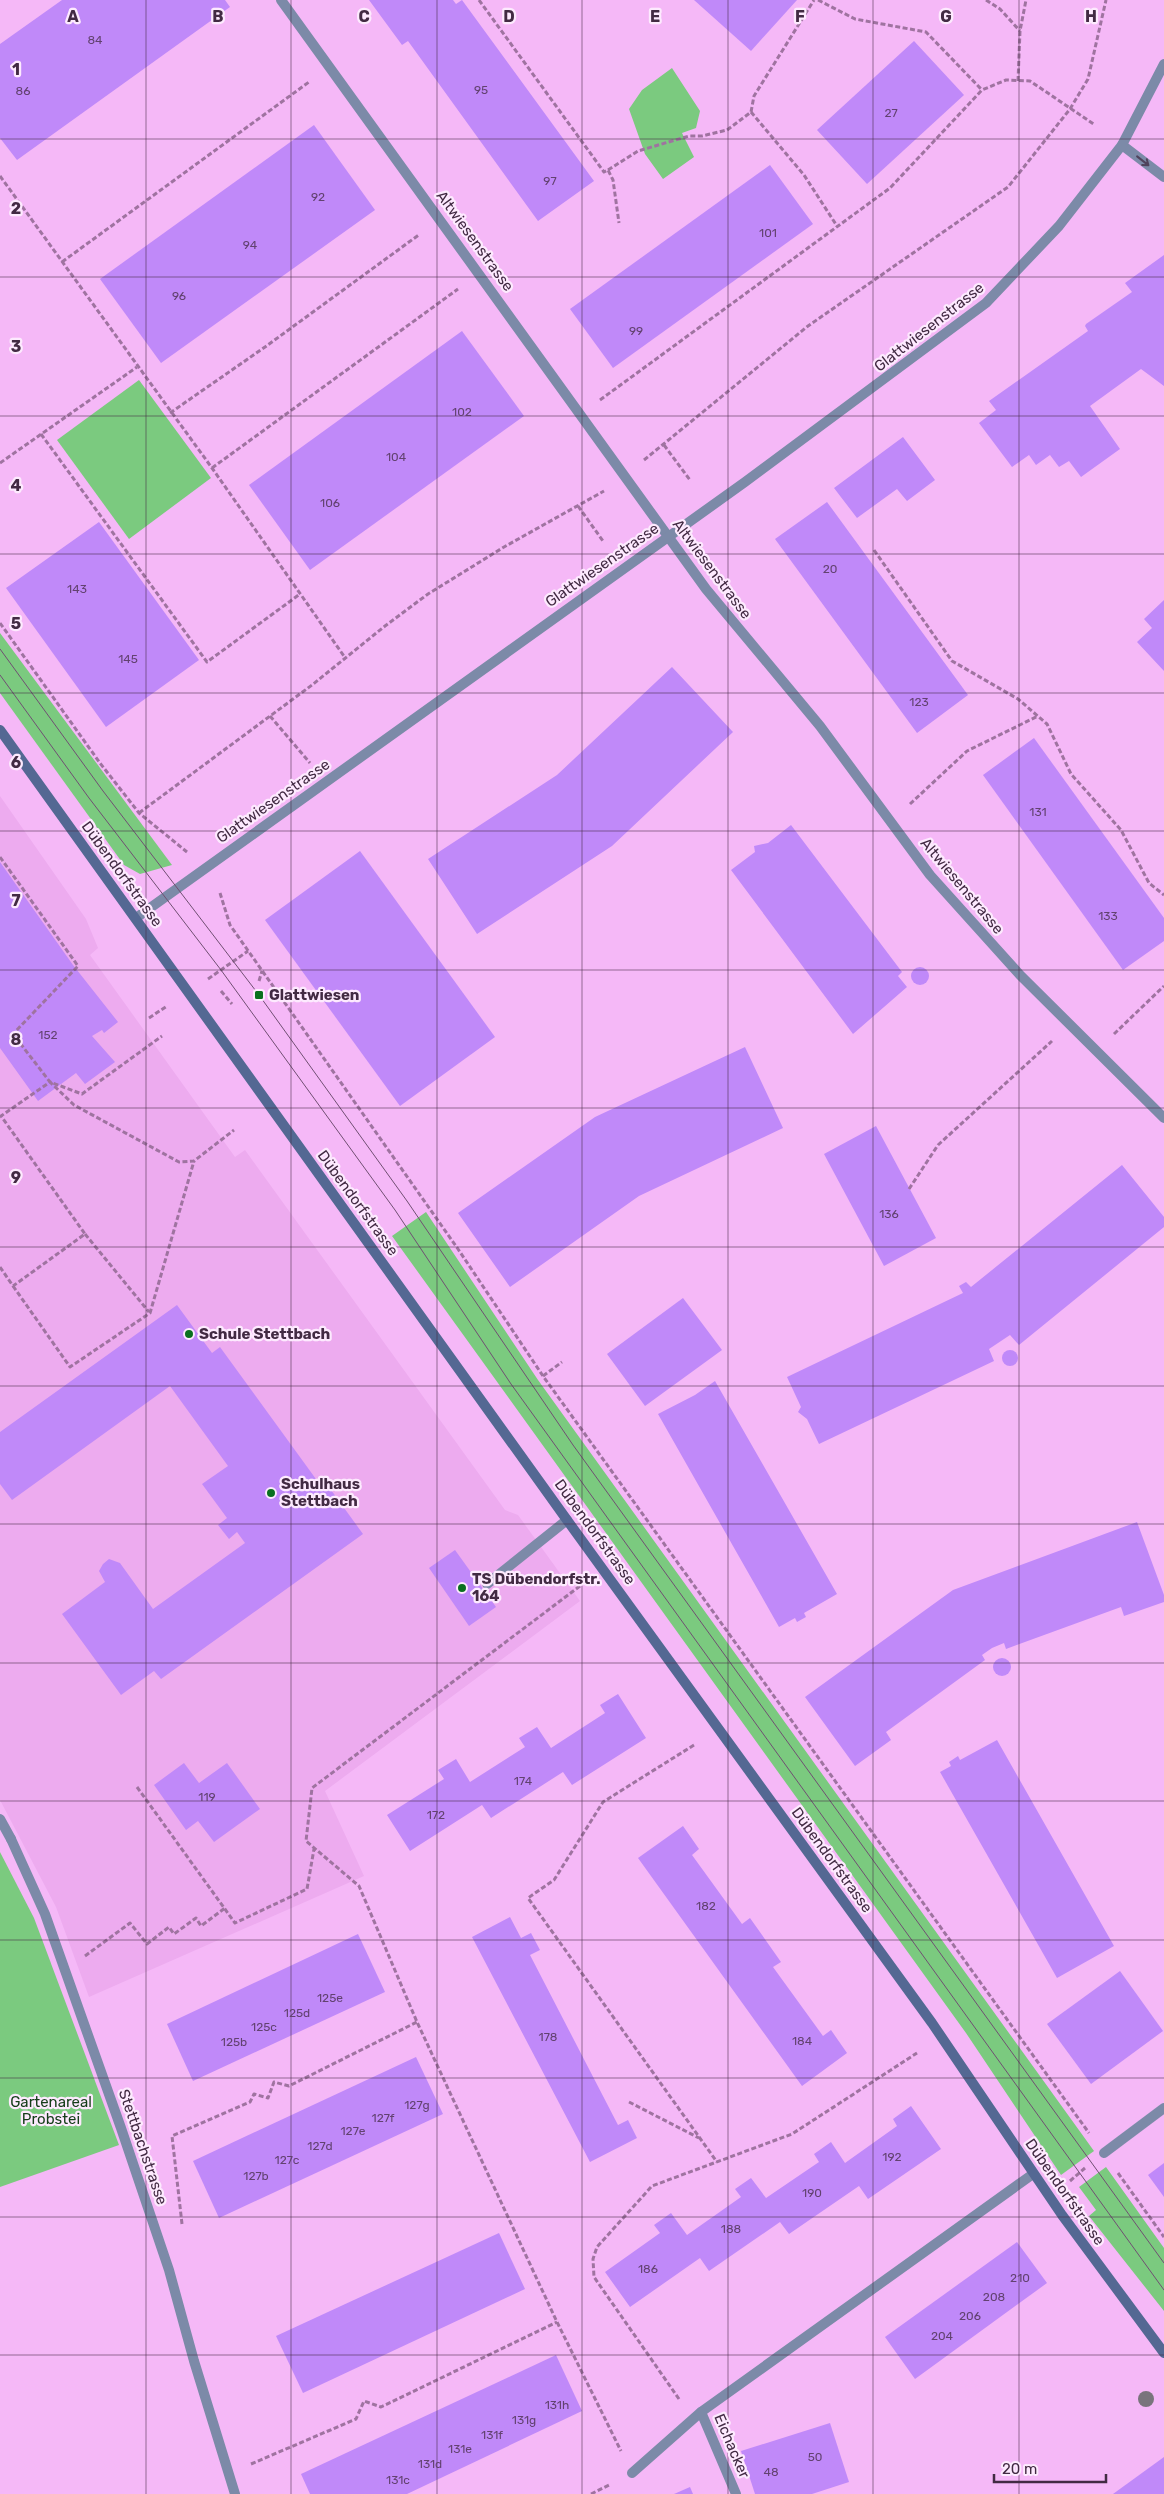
<svg xmlns="http://www.w3.org/2000/svg" width="1164" height="2494" viewBox="0 0 1164 2494" font-family="Rubik,sans-serif">
<style>
.built{fill:#edabef}
.green{fill:#7bca7f}
.building{fill:#c089f9}
.lines{fill:none;stroke-linecap:round;stroke-linejoin:round}
.path{stroke:#9f73a0;stroke-width:3;stroke-dasharray:5 2.5;stroke-linecap:butt}
.lane{stroke:#7c8aa8;stroke-width:10}
.street{stroke:#7c8aa8;stroke-width:10}
.secondary{stroke:#546893;stroke-width:10}
.tram{stroke:#704f72;stroke-width:1}
.tree{fill:#79747c}
.oneway{stroke:#50425c}
.grid{fill:none;stroke:#422a43;stroke-width:1;stroke-opacity:0.55}
.poi-dot{fill:#09701f;stroke:#fdeafe;stroke-width:2}
.labels{text-anchor:middle;dominant-baseline:central;stroke-width:4.5;stroke-linejoin:round;paint-order:stroke}
.number-label{font-size:12px;fill:#624270}
.street-label{font-size:15px;fill:#422a43;stroke:#fdeafe}
.poi-label{font-size:15px;font-weight:bold;fill:#422a43;stroke:#fdeafe;text-anchor:start}
.park-label{font-size:15px;fill:#143d18;stroke:#fdeafe}
.grid-label{font-size:16px;text-anchor:middle;font-weight:bold;fill:#422a43;stroke:#fdeafe;stroke-width:4.5;stroke-linejoin:round;paint-order:stroke}
</style>
<rect width="100%" height="100%" fill="#f5b8f7"/>
<!-- built -->
<path class="built" d="M0,796L86,919L98,948L90,955L235,1157L245,1150L505,1510L518,1515L580,1601L325,1791L364,1876L89,1997L56,1907L0,1800Z"/>
<!-- green -->
<g class="green">
<path d="M672,68L700,111L696,128L682,133L694,157L663,179L645,154L629,109L642,90Z"/>
<path d="M139,380L211,478L129,539L57,440Z"/>
<path d="M0,633L172,865L140,874L124,865L0,693Z"/>
<path d="M426,1212L538,1380L1094,2151L1061,2175L966,2033L392,1236Z"/>
<path d="M0,1852L34,1918L119,2145L0,2187Z"/>
<path d="M1106,2167L1164,2248V2311L1089,2216L1096,2210L1079,2187Z"/>
</g>
<!-- building -->
<g class="building">
<path d="M62,0H225L230,7L17,160L0,138V44Z"/>
<path d="M369,0H453L456,4L462,0L594,181L538,221L408,41L402,45Z"/>
<path d="M694,0H797L751,51Z"/>
<path d="M914,41L964,95L867,184L817,130Z"/>
<path d="M314,125L375,210L161,363L100,279Z"/>
<path d="M770,165L813,224L613,368L570,309Z"/>
<path d="M1164,255V386L1141,369L1090,406L1120,449L1081,477L1069,461L1059,467L1050,455L1036,465L1029,455L1012,467L979,423L996,410L989,401L1088,331L1085,326L1086,324L1132,292L1125,283Z"/>
<path d="M462,331L524,416L310,570L249,485Z"/>
<path d="M903,437L935,480L907,501L897,489L857,518L834,488Z"/>
<path d="M827,502L968,695L917,733L775,539Z"/>
<path d="M99,522L199,660L106,727L6,588Z"/>
<path d="M1164,600V671L1137,642L1152,628L1144,619Z"/>
<path d="M672,667L733,732L612,846L477,934L428,859L557,775Z"/>
<path d="M1034,738L1164,918V941L1123,970L983,775Z"/>
<path d="M791,825L902,972L898,976L907,987L853,1034L731,870L755,852L754,846L768,843Z"/>
<path d="M360,851L495,1037L400,1106L265,920Z"/>
<path d="M0,862L73,965L118,1022L104,1033L102,1030L92,1036L115,1062L85,1084L76,1073L38,1101L0,1048Z"/>
<circle cx="920" cy="976" r="9"/>
<path d="M745,1047L783,1128L639,1196L510,1287L458,1213L595,1117Z"/>
<path d="M876,1126L936,1238L884,1266L824,1154Z"/>
<path d="M1122,1165L1164,1217V1227L1019,1345L1010,1335L989,1349L994,1361L819,1444L807,1419L798,1412L801,1407L787,1377L963,1293L959,1286L966,1282L971,1287Z"/>
<path d="M683,1298L722,1350L645,1406L607,1354Z"/>
<path d="M177,1305L212,1353L220,1347L321,1486L326,1483L363,1534L161,1679L154,1671L121,1695L62,1614L105,1582L99,1571L103,1564L109,1559L120,1563L153,1609L245,1543L237,1532L229,1539L218,1525L227,1518L202,1484L228,1466L170,1386L12,1500L0,1484V1432Z"/>
<circle cx="1010" cy="1358" r="8"/>
<path d="M715,1381L837,1594L804,1613L806,1617L797,1622L795,1618L779,1627L658,1414L695,1395Z"/>
<path d="M1137,1522L1164,1595V1602L1124,1616L1121,1607L1006,1649L1004,1643L992,1648L982,1655L985,1660L886,1732L891,1740L855,1766L805,1697L953,1590Z"/>
<path d="M455,1550L496,1607L469,1626L429,1568Z"/>
<circle cx="1002" cy="1667" r="9"/>
<path d="M618,1694L646,1738L572,1785L563,1772L491,1818L482,1805L410,1851L387,1815L444,1779L438,1770L456,1759L470,1782L525,1747L519,1738L537,1727L551,1748L605,1713L600,1705Z"/>
<path d="M997,1740L1114,1946L1057,1978L940,1772L951,1766L949,1762L958,1756L960,1760Z"/>
<path d="M184,1763L199,1783L227,1763L260,1809L214,1842L198,1821L186,1830L154,1785Z"/>
<path d="M683,1826L699,1849L692,1855L742,1924L750,1918L781,1962L773,1967L823,2036L831,2030L847,2053L802,2086L638,1858Z"/>
<path d="M510,1917L521,1938L531,1933L540,1950L530,1955L618,2125L628,2120L637,2138L590,2162L472,1937Z"/>
<path d="M358,1934L385,1992L193,2081L167,2024Z"/>
<path d="M1120,1971L1163,2031L1091,2084L1047,2024Z"/>
<path d="M416,2057L443,2114L219,2218L193,2161Z"/>
<path d="M911,2106L941,2149L868,2199L859,2186L789,2234L780,2222L709,2271L700,2258L630,2307L605,2272L660,2233L654,2225L671,2213L687,2235L741,2197L735,2189L751,2178L766,2198L819,2162L814,2154L831,2142L845,2163L897,2126L893,2119Z"/>
<path d="M1164,2163V2197L1148,2175Z"/>
<path d="M499,2233L525,2289L303,2393L276,2336Z"/>
<path d="M1017,2242L1047,2283L915,2379L885,2337Z"/>
<path d="M556,2355L582,2411L407,2494H310L301,2474Z"/>
<path d="M830,2423L849,2482L812,2494H755L741,2451Z"/>
<path d="M1164,2457V2494H1113Z"/>
<path d="M690,2487L693,2494H674Z"/>
</g>
<g class="lines">
<!-- path -->
<g class="path">
<path d="M479,0L604,172L608,170L613,180L619,223"/>
<path d="M818,0L855,19L926,32L982,90"/>
<path d="M986,0L1000,9L1020,31"/>
<path d="M1018,81L1020,31L1026,0"/>
<path d="M751,112L804,175L837,226"/>
<path d="M608,170L638,151L689,136H702L727,130L751,112L754,96L814,0"/>
<path d="M0,176L212,468L346,659"/>
<path d="M62,262L309,82"/>
<path d="M600,400L890,188L982,90L1006,80L1030,81L1095,125"/>
<path d="M170,413L265,347L420,234"/>
<path d="M41,434L207,662L300,594"/>
<path d="M664,445L690,480"/>
<path d="M644,460L808,326L1008,187L1070,109L1088,79L1106,0"/>
<path d="M0,463L137,367"/>
<path d="M212,468L458,289"/>
<path d="M578,506L603,541"/>
<path d="M874,550L952,661L1018,699L1047,724L1071,774L1121,830L1149,883L1164,895"/>
<path d="M0,623L100,763L139,813L187,852"/>
<path d="M270,716L310,763"/>
<path d="M910,804L967,751L1038,716"/>
<path d="M139,813L312,685L385,626L428,594L504,547L604,491"/>
<path d="M0,857L78,966L13,1034L50,1082L82,1094L162,1036"/>
<path d="M220,893L230,925L458,1249L543,1376L1089,2133"/>
<path d="M208,979L248,951"/>
<path d="M259,981L262,971"/>
<path d="M221,991L232,1004"/>
<path d="M149,1018L167,1006"/>
<path d="M1114,1034L1164,986"/>
<path d="M909,1189L938,1145L1052,1041"/>
<path d="M85,1234L149,1312"/>
<path d="M0,1267L13,1286L85,1234L1,1116L50,1082L74,1105L179,1162L194,1161L234,1130"/>
<path d="M13,1286L70,1367L150,1313L194,1161"/>
<path d="M543,1376L562,1362"/>
<path d="M580,1586L312,1788L306,1841L359,1886L417,2022L557,2322L621,2451"/>
<path d="M694,1745L603,1802L554,1880L528,1898L717,2162"/>
<path d="M137,1787L235,1923L307,1889L314,1849"/>
<path d="M85,1956L130,1923L147,1944L169,1927L174,1934L196,1918L201,1926L225,1908"/>
<path d="M629,2102L699,2138"/>
<path d="M1118,2173L1164,2237"/>
<path d="M1070,2181L1085,2168"/>
<path d="M182,2224L172,2136L250,2102L254,2094L268,2098L274,2082L289,2086L417,2022"/>
<path d="M679,2399L594,2277L593,2259L597,2247L652,2186L792,2134L917,2053"/>
<path d="M251,2464L356,2419L364,2401L381,2407L557,2322"/>
<path d="M591,2494L611,2484"/>
</g>
<!-- lane -->
<g class="lane">
<path d="M487,1584L567,1520"/>
<path d="M11,1839L45,1914L121,2128L169,2270L194,2361L235,2494"/>
<path d="M701,2412L1033,2174"/>
</g>
<!-- street -->
<g class="street">
<path d="M281,0L706,589L820,726L930,875L1020,975L1164,1118"/>
<path d="M1122,145L1164,177"/>
<path d="M136,918L745,482L986,303L1059,226L1122,145L1164,64"/>
<path d="M0,1819L11,1839"/>
<path d="M1104,2153L1164,2108"/>
<path d="M632,2473L701,2412L736,2494"/>
</g>
<!-- secondary -->
<path class="secondary" d="M0,730L567,1520L932,2023L1062,2215L1164,2353"/>
<!-- tram -->
<g class="tram">
<path d="M0,649L103,791L259,995L407,1201L573,1445L1164,2263"/>
<path d="M0,675L89,798L221,970L395,1210L511,1384L1164,2290"/>
</g>
</g>
<!-- trees -->
<circle class="tree" cx="1146" cy="2399" r="8"/>
<!-- one-way arrows -->
<defs><path id="oneway-shaft" d="M-6 0H5M1.5-3L5.5 0L1.5 3" fill="none" stroke-width="1.6" stroke-linecap="round" stroke-linejoin="round" transform="scale(1.25)"/></defs>
<use class="oneway" href="#oneway-shaft" transform="translate(1143 161) rotate(38)"/>
<!-- grid -->
<path class="grid" d="M146,0V2494M291,0V2494M437,0V2494M582,0V2494M728,0V2494M873,0V2494M1019,0V2494M0,139H1164M0,277H1164M0,416H1164M0,554H1164M0,693H1164M0,831H1164M0,970H1164M0,1108H1164M0,1247H1164M0,1386H1164M0,1524H1164M0,1663H1164M0,1801H1164M0,1940H1164M0,2078H1164M0,2217H1164M0,2355H1164"/>
<!-- markers -->
<g class="poi-dot">
<rect x="254" y="990" width="10" height="10" rx="2.5"/>
<circle cx="189" cy="1334" r="5"/>
<circle cx="271" cy="1493" r="5"/>
<circle cx="462" cy="1588" r="5"/>
</g>
<g class="labels">
<!-- number labels -->
<g class="number-label">
<text x="95" y="40">84</text>
<text x="481" y="90">95</text>
<text x="23" y="91">86</text>
<text x="891" y="113">27</text>
<text x="550" y="181">97</text>
<text x="318" y="197">92</text>
<text x="768" y="233">101</text>
<text x="250" y="245">94</text>
<text x="179" y="296">96</text>
<text x="636" y="331">99</text>
<text x="462" y="412">102</text>
<text x="396" y="457">104</text>
<text x="330" y="503">106</text>
<text x="830" y="569">20</text>
<text x="77" y="589">143</text>
<text x="128" y="659">145</text>
<text x="919" y="702">123</text>
<text x="1038" y="812">131</text>
<text x="1108" y="916">133</text>
<text x="48" y="1035">152</text>
<text x="889" y="1214">136</text>
<text x="523" y="1781">174</text>
<text x="207" y="1797">119</text>
<text x="436" y="1815">172</text>
<text x="706" y="1906">182</text>
<text x="330" y="1998">125e</text>
<text x="297" y="2013">125d</text>
<text x="264" y="2027">125c</text>
<text x="548" y="2037">178</text>
<text x="802" y="2041">184</text>
<text x="234" y="2042">125b</text>
<text x="417" y="2105">127g</text>
<text x="383" y="2118">127f</text>
<text x="353" y="2131">127e</text>
<text x="320" y="2146">127d</text>
<text x="892" y="2157">192</text>
<text x="287" y="2160">127c</text>
<text x="256" y="2176">127b</text>
<text x="812" y="2193">190</text>
<text x="731" y="2229">188</text>
<text x="648" y="2269">186</text>
<text x="1020" y="2278">210</text>
<text x="994" y="2297">208</text>
<text x="970" y="2316">206</text>
<text x="942" y="2336">204</text>
<text x="557" y="2405">131h</text>
<text x="524" y="2420">131g</text>
<text x="492" y="2435">131f</text>
<text x="460" y="2449">131e</text>
<text x="815" y="2457">50</text>
<text x="430" y="2464">131d</text>
<text x="771" y="2472">48</text>
<text x="398" y="2480">131c</text>
</g>
<!-- street labels -->
<g class="street-label">
<text transform="translate(475 241) rotate(54)">Altwiesenstrasse</text>
<text transform="translate(929 327) rotate(-38)">Glattwiesenstrasse</text>
<text transform="translate(602 565) rotate(-35)">Glattwiesenstrasse</text>
<text transform="translate(712 569) rotate(53)">Altwiesenstrasse</text>
<text transform="translate(273 801) rotate(-35)">Glattwiesenstrasse</text>
<text transform="translate(122 874) rotate(54)">Dübendorfstrasse</text>
<text transform="translate(962 886) rotate(50)">Altwiesenstrasse</text>
<text transform="translate(358 1203) rotate(54)">Dübendorfstrasse</text>
<text transform="translate(595 1532) rotate(54)">Dübendorfstrasse</text>
<text transform="translate(832 1860) rotate(54)">Dübendorfstrasse</text>
<text transform="translate(143 2147) rotate(71)">Stettbachstrasse</text>
<text transform="translate(1065 2192) rotate(55)">Dübendorfstrasse</text>
<text transform="translate(732 2446) rotate(67)">Eichacker</text>
</g>
<!-- poi labels -->
<g class="poi-label">
<text x="269" y="995">Glattwiesen</text>
<text x="199" y="1334">Schule Stettbach</text>
<text x="281" y="1484">Schulhaus<tspan x="281" dy="17">Stettbach</tspan></text>
<text x="472" y="1579">TS Dübendorfstr.<tspan x="472" dy="17">164</tspan></text>
</g>
<!-- park labels -->
<g class="park-label">
<text x="51" y="2102">Gartenareal<tspan x="51" dy="17">Probstei</tspan></text>
</g>
</g>
<g class="grid-label">
<text x="73" y="22">A</text>
<text x="218" y="22">B</text>
<text x="364" y="22">C</text>
<text x="509" y="22">D</text>
<text x="655" y="22">E</text>
<text x="800" y="22">F</text>
<text x="946" y="22">G</text>
<text x="1091" y="22">H</text>
<text x="16" y="75">1</text>
<text x="16" y="214">2</text>
<text x="16" y="352">3</text>
<text x="16" y="491">4</text>
<text x="16" y="629">5</text>
<text x="16" y="768">6</text>
<text x="16" y="906">7</text>
<text x="16" y="1045">8</text>
<text x="16" y="1183">9</text>
</g>
<!-- scale -->
<path d="M994 2474v8h112v-8" fill="none" stroke="#422a43" stroke-width="2.5"/>
<text x="1002" y="2474" font-size="15" fill="#422a43" stroke="#fdeafe" stroke-width="4" paint-order="stroke">20 m</text>
</svg>
